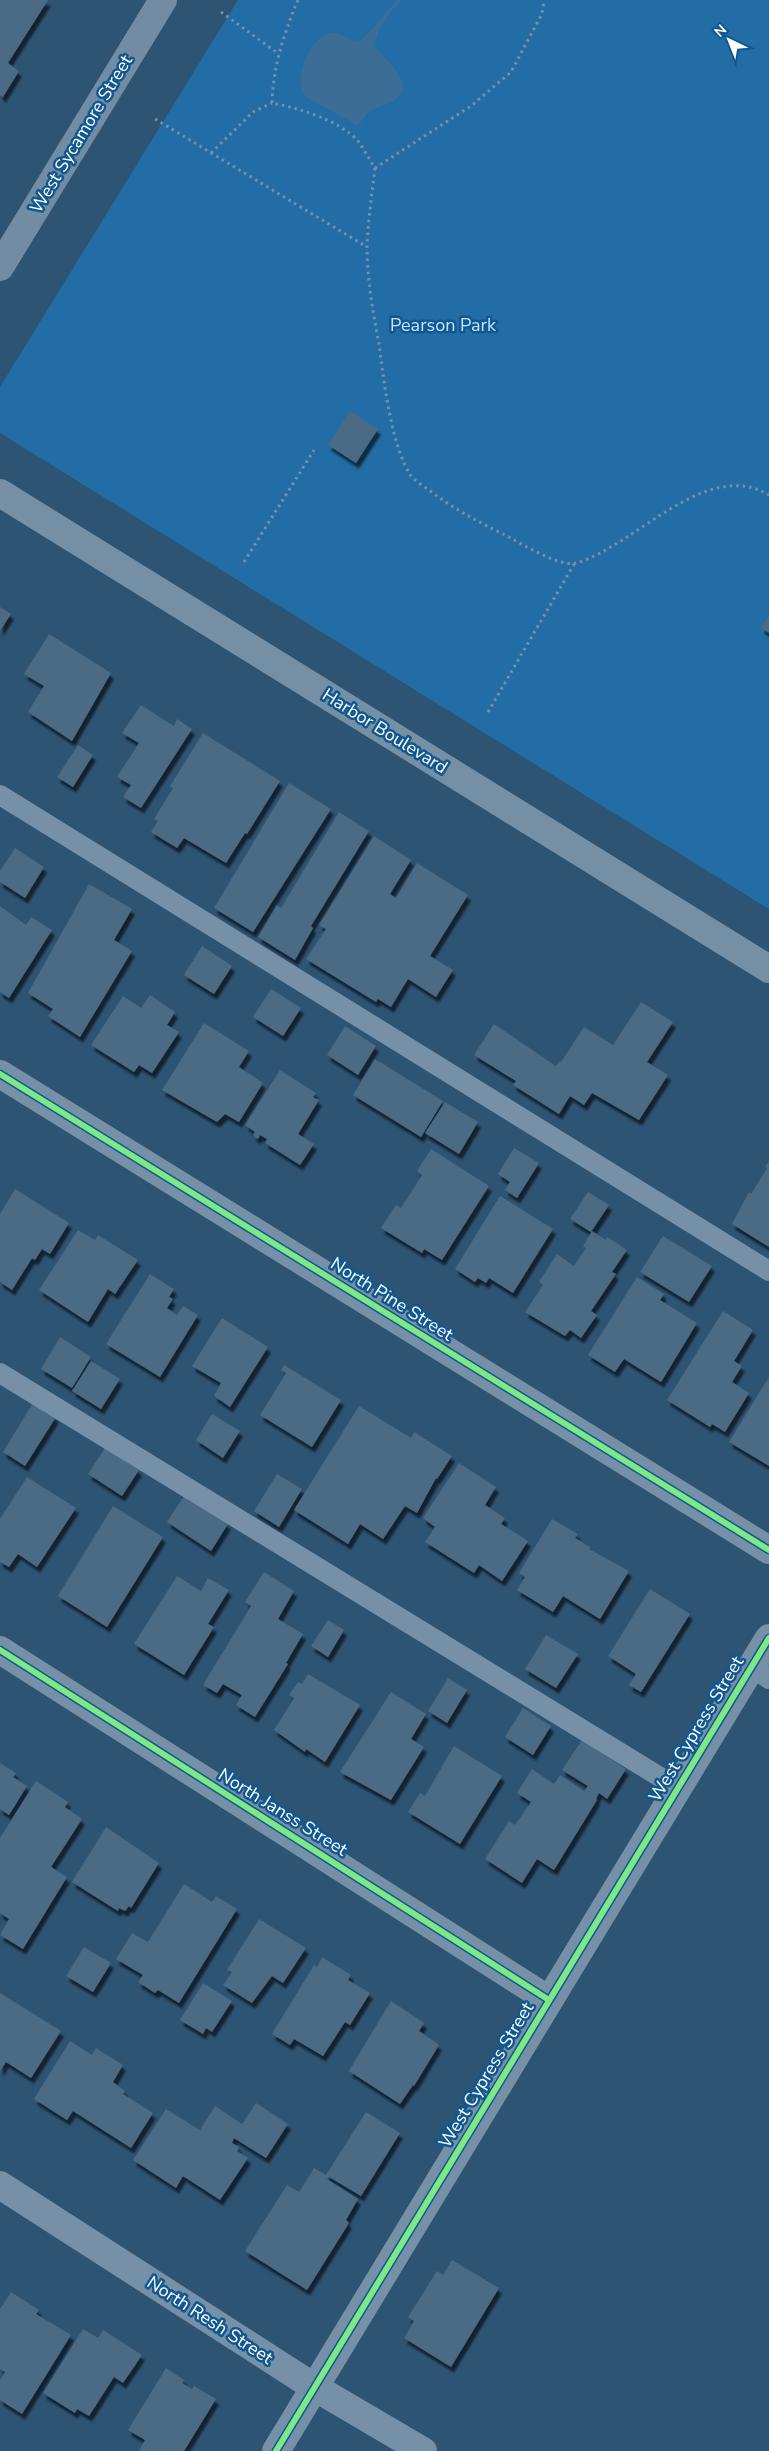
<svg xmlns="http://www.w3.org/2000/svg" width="769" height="2451" viewBox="0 0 769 2451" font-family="'Nunito Sans',sans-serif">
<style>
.green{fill:#226da6}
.water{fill:#3c6d96}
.building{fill:#4b6a83;filter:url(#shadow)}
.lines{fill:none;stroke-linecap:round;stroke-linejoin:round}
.path{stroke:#7590a7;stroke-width:3;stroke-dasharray:2.5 4;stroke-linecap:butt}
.lane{stroke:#7590a7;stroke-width:20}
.street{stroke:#7590a7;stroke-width:28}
.secondary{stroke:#728da3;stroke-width:28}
.primary{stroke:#7590a5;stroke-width:28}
.cycleway-casing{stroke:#115891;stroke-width:9}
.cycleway{stroke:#7ce984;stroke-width:6}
.labels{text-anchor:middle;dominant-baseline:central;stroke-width:5;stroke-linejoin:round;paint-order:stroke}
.street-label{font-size:18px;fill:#fff;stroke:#115891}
.park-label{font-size:18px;fill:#c3e5fd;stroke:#115891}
</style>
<defs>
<filter id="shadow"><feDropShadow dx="3" dy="5.5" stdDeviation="1" flood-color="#0009"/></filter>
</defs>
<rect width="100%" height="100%" fill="#2e5474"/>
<!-- green -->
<path class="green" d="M238,0H769V909L0,433V387Z"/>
<!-- water -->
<path class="water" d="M397,0H402C389,12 376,29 375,47C386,61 418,85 395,100C387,106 377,106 370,111C364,115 363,122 357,125L306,97C292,79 309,37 331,33C342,31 350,44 360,40C367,37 389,8 397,0Z"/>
<!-- building -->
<g class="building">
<path d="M0,0H48L8,63L19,71L3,97L0,95Z"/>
<path d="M350,411L378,429L356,463L328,445Z"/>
<path d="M0,607L11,614L0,631Z"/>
<path d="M769,616V633L761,628Z"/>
<path d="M49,634L111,673L72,741L28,712L44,686L24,674Z"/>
<path d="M141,705L174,726L177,719L192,729L141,808L123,797L131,785L117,777L139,743L122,733Z"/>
<path d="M203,733L280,781L247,834L245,833L226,863L184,838L177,848L151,832L158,821L154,819L173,788L170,786Z"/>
<path d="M78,745L93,755L73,787L57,777Z"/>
<path d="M289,783L331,809L253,932L214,908Z"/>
<path d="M339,812L369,831L311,926L313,928L295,960L258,937L277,905L281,908Z"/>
<path d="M374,836L411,860L390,894L396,898L417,863L468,895L430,956L453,970L436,997L408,979L391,1007L378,999L376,1002L306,959L326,929L319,925Z"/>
<path d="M15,848L44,867L25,898L0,882V871Z"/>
<path d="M89,884L132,909L114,940L132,951L80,1037L48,1016L53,1009L28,993Z"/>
<path d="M0,906L26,925L31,917L52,930L9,998L0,992Z"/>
<path d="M202,946L232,966L214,994L184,975Z"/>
<path d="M271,989L301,1008L283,1036L253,1017Z"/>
<path d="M150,995L175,1012L167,1025L179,1032L152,1073L139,1065L134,1072L91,1045L123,996L141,1008Z"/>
<path d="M641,1002L673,1022L647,1062L668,1075L639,1120L592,1093L584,1105L570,1096L559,1114L513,1085L516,1081L474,1055L494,1024L556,1066L560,1061L561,1062L584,1027L613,1045Z"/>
<path d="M204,1023L249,1051L239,1067L263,1083L239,1122L225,1114L217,1122L162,1090Z"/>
<path d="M345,1026L376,1046L358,1075L327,1055Z"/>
<path d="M375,1059L443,1101L421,1137L353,1095Z"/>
<path d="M280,1070L316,1093L313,1097L319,1100L298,1134L314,1144L300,1165L265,1143L267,1139L260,1135L258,1139L253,1135L255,1132L245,1125Z"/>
<path d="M445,1102L478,1122L459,1154L425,1133Z"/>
<path d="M514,1148L539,1163L517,1198L505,1190L510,1182L498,1174Z"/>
<path d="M431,1149L489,1186L442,1260L424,1249L422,1253L381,1228L396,1205L401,1208L422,1175L417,1171Z"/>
<path d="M769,1161V1247L732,1224L749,1192L751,1194L767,1168L765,1167Z"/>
<path d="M15,1189L69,1223L50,1254L42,1249L35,1260L32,1258L12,1290L0,1282V1214Z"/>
<path d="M588,1192L609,1205L591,1232L570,1219Z"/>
<path d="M500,1196L553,1229L513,1293L489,1278L486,1283L478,1278L475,1282L455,1269Z"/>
<path d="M78,1230L95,1240L98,1235L138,1260L115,1294L108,1289L88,1322L39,1290Z"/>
<path d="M592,1231L606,1240L607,1237L627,1250L612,1272L616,1274L591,1311L597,1315L581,1338L570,1330L565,1336L525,1312L543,1285L539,1282L557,1254L574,1266L586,1248L583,1246Z"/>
<path d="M663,1236L712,1266L689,1302L640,1272Z"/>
<path d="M150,1274L174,1289L169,1297L173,1299L167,1308L177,1315L183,1306L198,1315L160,1377L106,1344Z"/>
<path d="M637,1277L664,1294L660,1300L697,1323L661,1382L624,1359L615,1372L588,1355Z"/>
<path d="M723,1311L753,1330L734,1361L742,1366L732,1382L749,1393L725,1432L712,1424L710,1427L667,1400Z"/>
<path d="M222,1318L268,1347L230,1407L214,1396L221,1383L192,1366Z"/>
<path d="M60,1337L91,1357L72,1388L41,1369Z"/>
<path d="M91,1361L120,1379L101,1409L72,1391Z"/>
<path d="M284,1365L341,1400L312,1447L260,1415L286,1373L281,1370Z"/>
<path d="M769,1377V1466L729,1442Z"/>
<path d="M33,1403L56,1417L25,1466L3,1452Z"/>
<path d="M359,1406L411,1438L414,1432L452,1456L437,1479L436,1478L417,1513L405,1506L383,1539L360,1524L348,1544L294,1510Z"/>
<path d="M212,1414L240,1431L223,1458L196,1440Z"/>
<path d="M105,1448L139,1470L122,1496L88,1474Z"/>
<path d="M459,1463L496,1487L485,1505L505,1518L501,1524L528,1541L502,1581L479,1565L474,1573L425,1542L435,1527L423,1518Z"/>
<path d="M277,1474L302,1489L279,1527L254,1511Z"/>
<path d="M27,1477L76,1508L37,1567L18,1554L9,1567L0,1562V1519Z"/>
<path d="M184,1496L228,1524L211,1551L167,1522Z"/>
<path d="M113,1506L163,1537L107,1627L58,1596Z"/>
<path d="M552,1519L578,1534L575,1538L590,1547L589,1549L629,1571L600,1619L563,1596L553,1612L517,1590L525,1577L519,1573Z"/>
<path d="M264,1572L294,1591L278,1619L303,1634L286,1663L288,1664L255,1717L236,1705L242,1695L223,1684L217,1693L203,1685L251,1606L245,1602Z"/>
<path d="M177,1576L201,1591L208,1578L229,1590L208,1624L214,1627L184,1675L134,1644Z"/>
<path d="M650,1589L690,1614L641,1692L629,1685L636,1674L608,1656Z"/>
<path d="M328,1620L344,1630L328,1657L311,1646Z"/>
<path d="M546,1635L578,1654L556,1688L525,1669Z"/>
<path d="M308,1674L360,1705L325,1762L306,1749L305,1752L274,1730L294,1698L289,1695L298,1682L302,1684Z"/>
<path d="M448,1678L467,1690L447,1723L428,1711Z"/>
<path d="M391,1692L426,1714L411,1739L424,1747L391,1800L340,1772Z"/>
<path d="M523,1708L551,1726L533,1755L505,1737Z"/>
<path d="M582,1740L626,1769L607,1799L599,1793L596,1799L597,1800L554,1870L537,1859L522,1883L485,1859L509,1821L515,1825L531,1802L517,1793L532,1769L554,1784L560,1775L584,1791L588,1786L562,1770Z"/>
<path d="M454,1746L502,1776L460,1844L408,1812L420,1793L425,1796Z"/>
<path d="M0,1763L16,1773L13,1777L27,1786L9,1815L0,1809Z"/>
<path d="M36,1781L68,1802L65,1807L82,1819L51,1867L67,1877L23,1949L0,1935L9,1919L0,1913V1838Z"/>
<path d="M106,1827L159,1863L131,1908L129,1906L125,1911L119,1908L118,1911L72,1882Z"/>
<path d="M184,1884L212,1902L216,1896L237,1909L179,2003L158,1990L155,1993L138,1982L143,1975L116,1959L132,1933L148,1942Z"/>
<path d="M259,1919L306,1948L283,1983L272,1976L252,2003L223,1985L232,1972L227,1970Z"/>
<path d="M84,1947L111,1963L93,1992L66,1976Z"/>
<path d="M322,1957L351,1975L348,1980L370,1993L350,2025L345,2022L323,2056L294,2039L290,2045L272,2034L314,1965L317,1967Z"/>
<path d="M203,1983L232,2001L212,2032L206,2028L203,2034L180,2020Z"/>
<path d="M0,1993L61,2031L31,2078L6,2062L0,2071Z"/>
<path d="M391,2001L424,2023L419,2031L439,2045L414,2086L413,2085L400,2104L349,2071Z"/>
<path d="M70,2041L92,2055L96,2048L123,2065L113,2082L125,2091L123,2094L153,2113L131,2148L73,2111L67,2120L34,2099Z"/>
<path d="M256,2103L288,2124L266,2158L234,2138L232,2143L239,2147L237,2151L248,2158L220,2200L183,2176L176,2188L133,2160L166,2109L200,2130L215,2106L242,2124Z"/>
<path d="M366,2112L400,2133L361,2196L329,2177L327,2179L358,2199L346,2220L349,2223L307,2290L245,2251L287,2185L299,2192L314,2168L326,2175Z"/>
<path d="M452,2260L499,2288L451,2367L404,2338L414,2321L408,2317L437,2271L443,2275Z"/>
<path d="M11,2292L39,2310L36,2314L71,2335L22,2414L0,2400V2380L5,2372L0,2369V2309Z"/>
<path d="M83,2329L98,2338L103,2330L142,2355L123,2383L114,2377L89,2416L77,2409L75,2413L43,2393Z"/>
<path d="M166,2368L184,2380L182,2383L192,2389L194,2386L216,2399L184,2451H139L145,2440L128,2430Z"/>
</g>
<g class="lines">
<!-- path -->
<g class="path">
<path d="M298,0C284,33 273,67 272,103C298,108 339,120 358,141C364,149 369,159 375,168L471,106L511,72L542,14L544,0"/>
<path d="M221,12L279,54"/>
<path d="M155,119L367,247"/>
<path d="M211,153L253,112L272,103"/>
<path d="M375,168C372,194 368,221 367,247C367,279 373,312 379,344C384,382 391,445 411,476C415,481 423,486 429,490C452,508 477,521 503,534C519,542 560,568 576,563C634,547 706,457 769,495"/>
<path d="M244,562L314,450"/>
<path d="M488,712L574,564"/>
</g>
<!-- lane -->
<g class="lane">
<path d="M0,795L769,1271"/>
<path d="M0,1373L678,1788"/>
<path d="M752,1667L769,1679"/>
</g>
<!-- street -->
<g class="street">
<path d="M0,1074L769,1550"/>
<path d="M0,1650L549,2000"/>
<path d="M0,2185L314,2387L423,2451"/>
<path d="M276,2451L769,1638"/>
</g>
<!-- secondary -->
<path class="secondary" d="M0,267L163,0"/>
<!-- primary -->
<path class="primary" d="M0,493L769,969"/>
<!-- cycleway casing -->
<g class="cycleway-casing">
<g id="cycleway">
<path d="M0,1074L769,1550"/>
<path d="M0,1650L549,2000"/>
<path d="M276,2451L769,1638"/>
</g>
</g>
<!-- cycleway -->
<use href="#cycleway" class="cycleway"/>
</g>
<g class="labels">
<!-- street labels -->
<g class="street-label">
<text transform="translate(81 134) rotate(-59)">West Sycamore Street</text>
<text transform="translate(385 731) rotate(32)">Harbor Boulevard</text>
<text transform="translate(392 1299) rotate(32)">North Pine Street</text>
<text transform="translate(696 1729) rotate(-59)">West Cypress Street</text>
<text transform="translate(283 1812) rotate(32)">North Janss Street</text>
<text transform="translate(486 2075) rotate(-59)">West Cypress Street</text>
<text transform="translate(210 2320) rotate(33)">North Resh Street</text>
</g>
<!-- park labels -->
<g class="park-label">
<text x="443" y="325">Pearson Park</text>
</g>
</g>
<!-- north arrow -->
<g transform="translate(729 40) rotate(317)" stroke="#115891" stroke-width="4" paint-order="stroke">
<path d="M0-4L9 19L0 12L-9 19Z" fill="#ffffff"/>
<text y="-8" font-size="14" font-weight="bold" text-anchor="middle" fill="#ffffff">N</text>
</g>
</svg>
